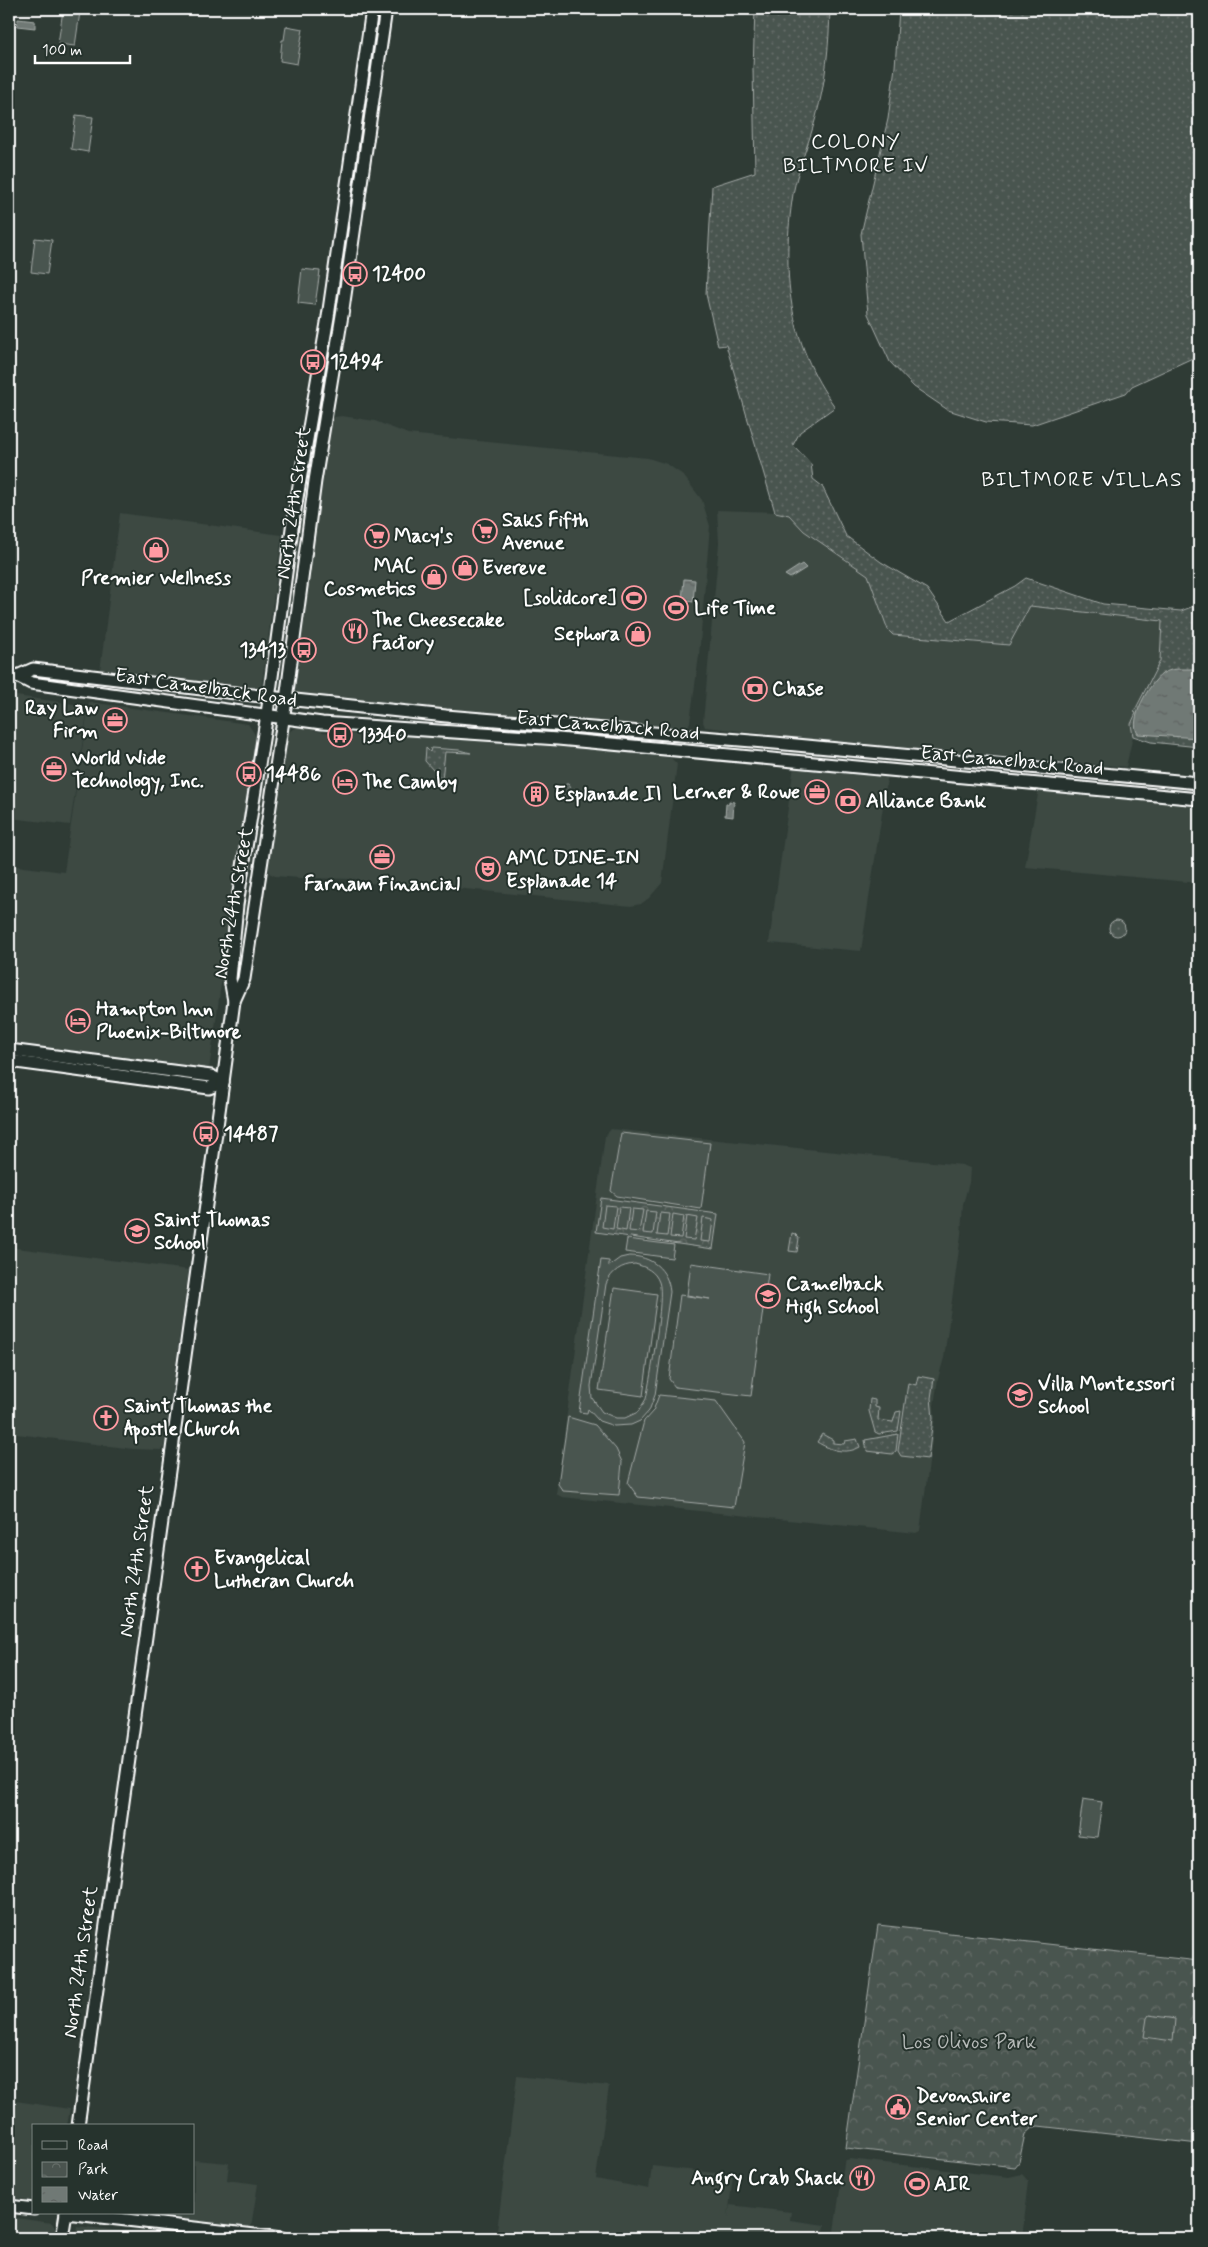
<svg xmlns="http://www.w3.org/2000/svg" width="1208" height="2247" viewBox="0 0 1208 2247" font-family="Mynerve,sans-serif">
<style>
.built{fill:#3c4842}
.grass{fill:url(#grass-dots);stroke:#a4aaa7}
.park{fill:url(#park-crowns);stroke:#a4aaa7}
.garden{fill:#4a544f;stroke:#a4aaa7;fill-rule:evenodd}
.water{fill:url(#water-ripples);stroke:#a9afac}
.lines{fill:none;stroke-linecap:round;stroke-linejoin:round}
.major-casing{stroke:#fff;stroke-width:15}
.major{stroke:#26332d;stroke-width:11}
.labels{text-anchor:middle;dominant-baseline:central;stroke-width:4;stroke-linejoin:round;paint-order:stroke}
.poi-label{font-size:20px;font-weight:bold;fill:#fff;stroke:#26332d;text-anchor:start}
.street-label{font-size:20px;fill:#fff;stroke:#26332d}
.park-label{font-size:20px;fill:#b7bbb9;stroke:#26332d}
.neighbourhood-label{font-size:21px;letter-spacing:1px;fill:#fff;stroke:#26332d}
</style>
<defs>
<pattern id="grass-dots" width="8" height="8" patternUnits="userSpaceOnUse" patternTransform="scale(1.25)"><rect width="8" height="8" fill="#4a544f"/><path d="M2 2h.1M6 6h.1" fill="none" stroke="#656e69" stroke-width="1.8" stroke-linecap="round"/></pattern>
<pattern id="park-crowns" width="20" height="18" patternUnits="userSpaceOnUse" patternTransform="scale(1.25)"><rect width="20" height="18" fill="#4a544f"/><path d="M2 6a3 3 0 1 1 6 0M12 15a3 3 0 1 1 6 0" fill="none" stroke="#656e69"/></pattern>
<pattern id="water-ripples" width="26" height="14" patternUnits="userSpaceOnUse" patternTransform="scale(1.25)"><rect width="26" height="14" fill="#707975"/><path d="M2 4q2-2 4 0t4 0M15 11q2-2 4 0t4 0" fill="none" stroke="#5e6260"/></pattern>
</defs>
<rect width="100%" height="100%" fill="#2f3b35"/>
<filter id="ink" filterUnits="userSpaceOnUse"><feTurbulence type="fractalNoise" baseFrequency=".02" numOctaves="2"/><feDisplacementMap in="SourceGraphic" scale="10" xChannelSelector="R" yChannelSelector="G"/><feConvolveMatrix kernelMatrix="1 2 1 2 8 2 1 2 1" color-interpolation-filters="sRGB"/></filter>
<g filter="url(#ink)">
<!-- built -->
<g class="built">
<path d="M342,416L375,421L408,434L648,458L667,464L683,475L702,500L710,526L699,656L690,722L688,727L681,730L653,725L463,712L303,694L296,692L294,682L300,659L301,627L331,425L334,417Z"/>
<path d="M717,510L775,512L789,515L804,531L868,575L888,630L893,635L1009,645L1030,606L1162,621L1160,661L1134,712L1136,713L1131,724L1133,736L1126,767L816,740L705,727L703,722L719,543Z"/>
<path d="M120,513L282,535L261,691L100,671Z"/>
<path d="M9,695L88,706L70,825L9,818Z"/>
<path d="M89,702L248,724L256,736L209,1070L9,1044V865L64,872Z"/>
<path d="M299,726L322,732L394,737L417,735L512,741L618,750L645,755L671,758L677,764L662,883L649,898L641,904L631,906L446,887L367,883L356,879L299,878L275,876L269,873L267,862L282,785L288,736L290,731Z"/>
<path d="M794,765L888,774L861,951L769,943Z"/>
<path d="M1039,788L1199,803V883L1025,867Z"/>
<path d="M611,1129L962,1165L970,1168L969,1183L963,1204L961,1235L944,1358L938,1379L934,1405L935,1418L920,1531L916,1533L562,1497L556,1494L605,1136Z"/>
<path d="M9,1247L189,1270L164,1447L161,1450L133,1449L9,1433Z"/>
<path d="M517,2076L609,2086L596,2179L649,2189L652,2166L733,2175L728,2218L730,2205L791,2212L790,2220L825,2225L823,2238H496Z"/>
<path d="M9,2100L70,2109L67,2126H34V2201L9,2197Z"/>
<path d="M850,2159L1009,2177L1022,2174L1029,2182L1022,2238H833L844,2163L846,2160Z"/>
<path d="M194,2160L229,2163L227,2180L258,2184L251,2227L128,2213H194Z"/>
<path d="M9,2217L52,2223L56,2229L54,2238H9Z"/>
<path d="M77,2226L184,2238H75Z"/>
</g>
<!-- grass -->
<g class="grass">
<path d="M755,9H830C829,46 826,81 816,117C809,143 798,168 793,194C781,271 788,342 835,407L800,432L793,445L811,464L813,479L822,486L846,536L881,562L927,589L949,621L1015,586L1026,578L1103,604L1181,611L1199,604V747L1151,742L1133,736L1131,724L1136,713L1134,712L1160,661L1162,621L1030,606L1009,645L893,635L888,630L868,575L804,531L789,515L775,512L726,345L718,346L706,294L712,186L755,172L753,69Z"/>
<path d="M899,9H1199V355L1132,386L1126,393L1032,425L986,422L948,410L914,387L890,362L868,314L861,234L888,119L895,67Z"/>
<path d="M426,748L430,752L431,748L459,750L471,753L445,752L442,780L425,761Z"/>
<path d="M566,784H568L580,799L555,795Z"/>
<circle cx="1117" cy="928" r="8"/>
<path d="M792,1233L795,1234L799,1238L797,1252L789,1251Z"/>
<path d="M918,1376L934,1379L931,1398L933,1418L928,1459L901,1456L898,1451L908,1383L916,1385Z"/>
<path d="M870,1399L875,1400V1407L879,1408L878,1420L893,1422L896,1412L901,1411L898,1431L879,1434L875,1432L869,1411Z"/>
<path d="M822,1434L833,1440V1443L844,1444L845,1441L857,1439L860,1447C846,1455 830,1450 817,1442Z"/>
<path d="M898,1434L896,1451L892,1454L867,1451L865,1440Z"/>
</g>
<!-- park -->
<g class="park">
<path d="M601,1198L718,1214L713,1249L596,1232Z"/>
<path d="M878,1925L1199,1961V2144L1038,2126L1032,2128L1025,2134L1019,2162L1015,2167L846,2148Z"/>
</g>
<!-- garden -->
<g class="garden">
<path d="M63,10L80,12L75,46L58,44Z"/>
<path d="M286,26L303,29L297,64L280,61L282,40H284Z"/>
<path d="M76,115L93,117L88,152L71,149Z"/>
<path d="M35,238L52,240L47,274L31,272Z"/>
<path d="M302,269L320,271L315,305L298,303Z"/>
<path d="M621,1133L710,1143L701,1209L617,1196L611,1191Z"/>
<path d="M605,1205L616,1206L613,1229L602,1227Z"/>
<path d="M619,1207L629,1208L626,1231L616,1229Z"/>
<path d="M632,1209L643,1210L639,1232L629,1231Z"/>
<path d="M646,1211L656,1212L653,1234L643,1233Z"/>
<path d="M660,1213L670,1214L667,1236L657,1235Z"/>
<path d="M673,1214L684,1216L681,1238L670,1237Z"/>
<path d="M687,1216L698,1218L694,1240L684,1239Z"/>
<path d="M703,1218L713,1220L710,1242L700,1241Z"/>
<path d="M627,1239L674,1245L672,1258L625,1252Z"/>
<path d="M629,1256C651,1256 668,1269 670,1292L655,1395L649,1411L640,1421L631,1425L614,1426L599,1421L588,1409L587,1413L579,1412L601,1260L609,1261V1266L620,1258ZM635,1264C646,1267 655,1271 659,1282C665,1296 650,1380 646,1399L638,1412L625,1418H616L602,1412L592,1398L591,1386L606,1284C612,1271 621,1265 635,1264Z"/>
<path d="M691,1263L768,1274L751,1396L675,1387L669,1379L680,1295L710,1299L687,1295Z"/>
<path d="M614,1288L657,1294L643,1396L599,1390Z"/>
<path d="M659,1395L716,1401L745,1442L734,1507L638,1497L628,1483L644,1421L653,1411Z"/>
<path d="M568,1417L595,1425L616,1449L622,1462L619,1495L563,1491L558,1484Z"/>
<path d="M1083,1799L1102,1802L1097,1837L1078,1835Z"/>
<path d="M1149,2015L1175,2019L1173,2041L1144,2037L1147,2018Z"/>
</g>
<!-- water -->
<g class="water">
<path d="M18,19L35,21V28L17,26Z"/>
<path d="M802,564L806,568L790,578L785,575Z"/>
<path d="M684,579L695,580L693,602L682,600Z"/>
<path d="M1181,669H1199V738L1138,734C1128,720 1149,684 1162,674C1168,670 1174,669 1181,669Z"/>
<path d="M729,801L734,802L733,817L725,816L726,804H729Z"/>
</g>
<g class="lines">
<!-- major casing -->
<g class="major-casing">
<g id="major">
<path d="M9,675L17,676L31,683L322,723L558,739L1199,799"/>
<path d="M17,676L33,669L286,699L446,716L775,743L1199,783"/>
<path d="M234,1001L244,979L285,707L315,481L343,309L386,9"/>
<path d="M9,1050L211,1076L223,1082"/>
<path d="M9,1061L209,1088L223,1082"/>
<path d="M78,2126L221,1097L234,1001L230,979L237,905L267,714L293,521L328,317L372,9"/>
<path d="M9,2206L34,2209"/>
<path d="M66,2213L282,2238"/>
<path d="M62,2238L66,2213"/>
</g>
</g>
<!-- major -->
<use href="#major" class="major"/>
</g>
</g>
<!-- icons -->
<defs>
<g id="bus-ring" transform="scale(1.25)"><circle r="9.5" fill="#26332d" stroke="#ff9aa2" stroke-width="1.5"/><path d="M-5-6H5V4H4V6H2V4H-2V6H-4V4H-5ZM-3.5-4V0h7V-4ZM-3.5 1.2v1.5H-2V1.2ZM2 1.2v1.5H3.5V1.2Z" fill="#ff9aa2"/></g>
<g id="supermarket-ring" transform="scale(1.25)"><circle r="9.5" fill="#26332d" stroke="#ff9aa2" stroke-width="1.5"/><path d="M-6-5.5h2.5l.6 2H6L4.5 2H-2.5L-4.4-4H-6ZM-1.5 3.2a1.3 1.3 0 1 0 .1 0ZM3 3.2a1.3 1.3 0 1 0 .1 0Z" fill="#ff9aa2"/></g>
<g id="shop-ring" transform="scale(1.25)"><circle r="9.5" fill="#26332d" stroke="#ff9aa2" stroke-width="1.5"/><path d="M-5-2.5h2.3a2.7 3.5 0 0 1 5.4 0H5L5.5 6h-11ZM-1.5-2.5h3a1.5 2.3 0 0 0-3 0Z" fill="#ff9aa2"/></g>
<g id="stadium-ring" transform="scale(1.25)"><circle r="9.5" fill="#26332d" stroke="#ff9aa2" stroke-width="1.5"/><path d="M0-5a6.5 5 0 1 0 0 10a6.5 5 0 1 0 0-10ZM-3.5-1.8h7v3.6h-7Z" fill="#ff9aa2"/></g>
<g id="restaurant-ring" transform="scale(1.25)"><circle r="9.5" fill="#26332d" stroke="#ff9aa2" stroke-width="1.5"/><path d="M-5-6h1v4h1v-4h1v4h1v-4h1v5L-1.5 .5V6h-2V.5L-5-1ZM5-6V6H3V1.5H1.5Q1.5-4 5-6Z" fill="#ff9aa2"/></g>
<g id="bank-ring" transform="scale(1.25)"><circle r="9.5" fill="#26332d" stroke="#ff9aa2" stroke-width="1.5"/><path d="M-6-4H6V4H-6ZM0-2.3a2.3 2.3 0 1 0 0 4.6a2.3 2.3 0 1 0 0-4.6Z" fill="#ff9aa2"/></g>
<g id="office-ring" transform="scale(1.25)"><circle r="9.5" fill="#26332d" stroke="#ff9aa2" stroke-width="1.5"/><path d="M-6-3h4V-5.5h4V-3h4V5H-6ZM-1-4.5V-3h2v-1.5ZM-6 0V1H6V0Z" fill="#ff9aa2"/></g>
<g id="hotel-ring" transform="scale(1.25)"><circle r="9.5" fill="#26332d" stroke="#ff9aa2" stroke-width="1.5"/><path d="M-6-4.5h1.5V1H6V5H4.5V3h-9V5H-6ZM-4 0a1.8 1.8 0 1 1 3.6 0ZM.5 0V-2.5h3Q6-2.5 6 0Z" fill="#ff9aa2"/></g>
<g id="building-ring" transform="scale(1.25)"><circle r="9.5" fill="#26332d" stroke="#ff9aa2" stroke-width="1.5"/><path d="M-4-6H4V6H1V3H-1V6H-4ZM-2.5-4.3h1.7v1.8h-1.7ZM.8-4.3h1.7v1.8H.8ZM-2.5-1h1.7V.8h-1.7ZM.8-1h1.7V.8H.8Z" fill="#ff9aa2"/></g>
<g id="theatre-ring" transform="scale(1.25)"><circle r="9.5" fill="#26332d" stroke="#ff9aa2" stroke-width="1.5"/><path d="M-5-5.5Q0-4 5-5.5V0Q5 5 0 6Q-5 5-5 0ZM-3.3-2.5H-1v1.5H-3.3ZM1-2.5H3.3v1.5H1ZM-2.8 1Q0 5.5 2.8 1Z" fill="#ff9aa2"/></g>
<g id="school-ring" transform="scale(1.25)"><circle r="9.5" fill="#26332d" stroke="#ff9aa2" stroke-width="1.5"/><path d="M0-5L7-2L0 1L-7-2ZM-4 1L0 2.5L4 1V4Q0 6-4 4Z" fill="#ff9aa2"/></g>
<g id="church-ring" transform="scale(1.25)"><circle r="9.5" fill="#26332d" stroke="#ff9aa2" stroke-width="1.5"/><path d="M-1.2-6h2.4v3.5h3.3v2.4h-3.3V6h-2.4V-.1h-3.3v-2.4h3.3Z" fill="#ff9aa2"/></g>
<g id="civic-ring" transform="scale(1.25)"><circle r="9.5" fill="#26332d" stroke="#ff9aa2" stroke-width="1.5"/><path d="M-.6-6.5H3V-4.5H.6V-3L4-1V1h2V6H-6V1h2V-1L-.6-3ZM-1.2 2.5V6h2.4V2.5Z" fill="#ff9aa2"/></g>
</defs>
<g fill-rule="evenodd">
<use href="#bus-ring" x="355" y="274"/>
<use href="#bus-ring" x="313" y="362"/>
<use href="#supermarket-ring" x="485" y="531"/>
<use href="#supermarket-ring" x="377" y="536"/>
<use href="#shop-ring" x="156" y="550"/>
<use href="#shop-ring" x="465" y="568"/>
<use href="#shop-ring" x="434" y="577"/>
<use href="#stadium-ring" x="634" y="598"/>
<use href="#stadium-ring" x="676" y="608"/>
<use href="#restaurant-ring" x="355" y="631"/>
<use href="#shop-ring" x="638" y="634"/>
<use href="#bus-ring" x="304" y="650"/>
<use href="#bank-ring" x="755" y="689"/>
<use href="#office-ring" x="115" y="720"/>
<use href="#bus-ring" x="340" y="735"/>
<use href="#office-ring" x="54" y="769"/>
<use href="#bus-ring" x="249" y="774"/>
<use href="#hotel-ring" x="345" y="782"/>
<use href="#office-ring" x="817" y="792"/>
<use href="#building-ring" x="536" y="794"/>
<use href="#bank-ring" x="848" y="801"/>
<use href="#office-ring" x="382" y="857"/>
<use href="#theatre-ring" x="488" y="869"/>
<use href="#hotel-ring" x="78" y="1021"/>
<use href="#bus-ring" x="206" y="1134"/>
<use href="#school-ring" x="137" y="1231"/>
<use href="#school-ring" x="768" y="1296"/>
<use href="#school-ring" x="1020" y="1395"/>
<use href="#church-ring" x="106" y="1418"/>
<use href="#church-ring" x="197" y="1569"/>
<use href="#civic-ring" x="898" y="2107"/>
<use href="#restaurant-ring" x="862" y="2178"/>
<use href="#stadium-ring" x="917" y="2184"/>
</g>
<g class="labels">
<!-- poi labels -->
<g class="poi-label">
<text x="372" y="274">12400</text>
<text x="330" y="362">12494</text>
<text x="502" y="520">Saks Fifth<tspan x="502" dy="23">Avenue</tspan></text>
<text x="394" y="536">Macy's</text>
<text x="416" y="566" text-anchor="end">MAC<tspan x="416" dy="23">Cosmetics</tspan></text>
<text x="482" y="568">Evereve</text>
<text x="156" y="578" text-anchor="middle">Premier Wellness</text>
<text x="616" y="598" text-anchor="end">[solidcore]</text>
<text x="694" y="608">Life Time</text>
<text x="372" y="620">The Cheesecake<tspan x="372" dy="23">Factory</tspan></text>
<text x="620" y="634" text-anchor="end">Sephora</text>
<text x="286" y="650" text-anchor="end">13413</text>
<text x="772" y="689">Chase</text>
<text x="98" y="708" text-anchor="end">Ray Law<tspan x="98" dy="23">Firm</tspan></text>
<text x="358" y="735">13340</text>
<text x="72" y="758">World Wide<tspan x="72" dy="23">Technology, Inc.</tspan></text>
<text x="266" y="774">14486</text>
<text x="362" y="782">The Camby</text>
<text x="800" y="792" text-anchor="end">Lerner &amp; Rowe</text>
<text x="554" y="794">Esplanade II</text>
<text x="866" y="801">Alliance Bank</text>
<text x="506" y="858">AMC DINE-IN<tspan x="506" dy="23">Esplanade 14</tspan></text>
<text x="382" y="884" text-anchor="middle">Farnam Financial</text>
<text x="96" y="1009">Hampton Inn<tspan x="96" dy="23">Phoenix-Biltmore</tspan></text>
<text x="224" y="1134">14487</text>
<text x="154" y="1220">Saint Thomas<tspan x="154" dy="23">School</tspan></text>
<text x="786" y="1284">Camelback<tspan x="786" dy="23">High School</tspan></text>
<text x="1038" y="1384">Villa Montessori<tspan x="1038" dy="23">School</tspan></text>
<text x="124" y="1406">Saint Thomas the<tspan x="124" dy="23">Apostle Church</tspan></text>
<text x="214" y="1558">Evangelical<tspan x="214" dy="23">Lutheran Church</tspan></text>
<text x="916" y="2096">Devonshire<tspan x="916" dy="23">Senior Center</tspan></text>
<text x="844" y="2178" text-anchor="end">Angry Crab Shack</text>
<text x="934" y="2184">AIR</text>
</g>
<!-- street labels -->
<g class="street-label">
<text transform="translate(294 503) rotate(-82)">North 24th Street</text>
<text transform="translate(206 688) rotate(8)">East Camelback Road</text>
<text transform="translate(608 726) rotate(5)">East Camelback Road</text>
<text transform="translate(1012 761) rotate(5)">East Camelback Road</text>
<text transform="translate(234 903) rotate(-80)">North 24th Street</text>
<text transform="translate(137 1561) rotate(-82)">North 24th Street</text>
<text transform="translate(81 1962) rotate(-82)">North 24th Street</text>
</g>
<!-- park labels -->
<g class="park-label">
<text x="969" y="2042">Los Olivos Park</text>
</g>
<!-- neighbourhood labels -->
<g class="neighbourhood-label">
<text x="856" y="142">COLONY<tspan x="856" dy="24">BILTMORE IV</tspan></text>
<text x="1082" y="480">BILTMORE VILLAS</text>
</g>
</g>
<!-- margin -->
<rect width="1208" height="2247" fill="none" stroke="#26332d" stroke-width="30"/>
<rect x="15" y="15" width="1178" height="2217" fill="none" stroke="#fff" stroke-width="2" filter="url(#ink)"/>
<!-- legend -->
<rect x="32" y="2124" width="162" height="90" fill="#26332d" stroke="#7d8581"/>
<rect x="42" y="2141" width="25" height="8" fill="#26332d" stroke="#7d8581"/>
<text x="78" y="2150" font-size="15" fill="#ffffff">Road</text>
<rect x="42" y="2162" width="25" height="15" fill="url(#park-crowns)" stroke="#7d8581"/>
<text x="78" y="2174" font-size="15" fill="#ffffff">Park</text>
<rect x="42" y="2187" width="25" height="15" fill="url(#water-ripples)" stroke="#7d8581"/>
<text x="78" y="2200" font-size="15" fill="#ffffff">Water</text>
<!-- scale -->
<path d="M35 55v8h95v-8" fill="none" stroke="#ffffff" stroke-width="2.5"/>
<text x="42" y="55" font-size="15" fill="#ffffff" stroke="#26332d" stroke-width="4" paint-order="stroke">100 m</text>
</svg>
